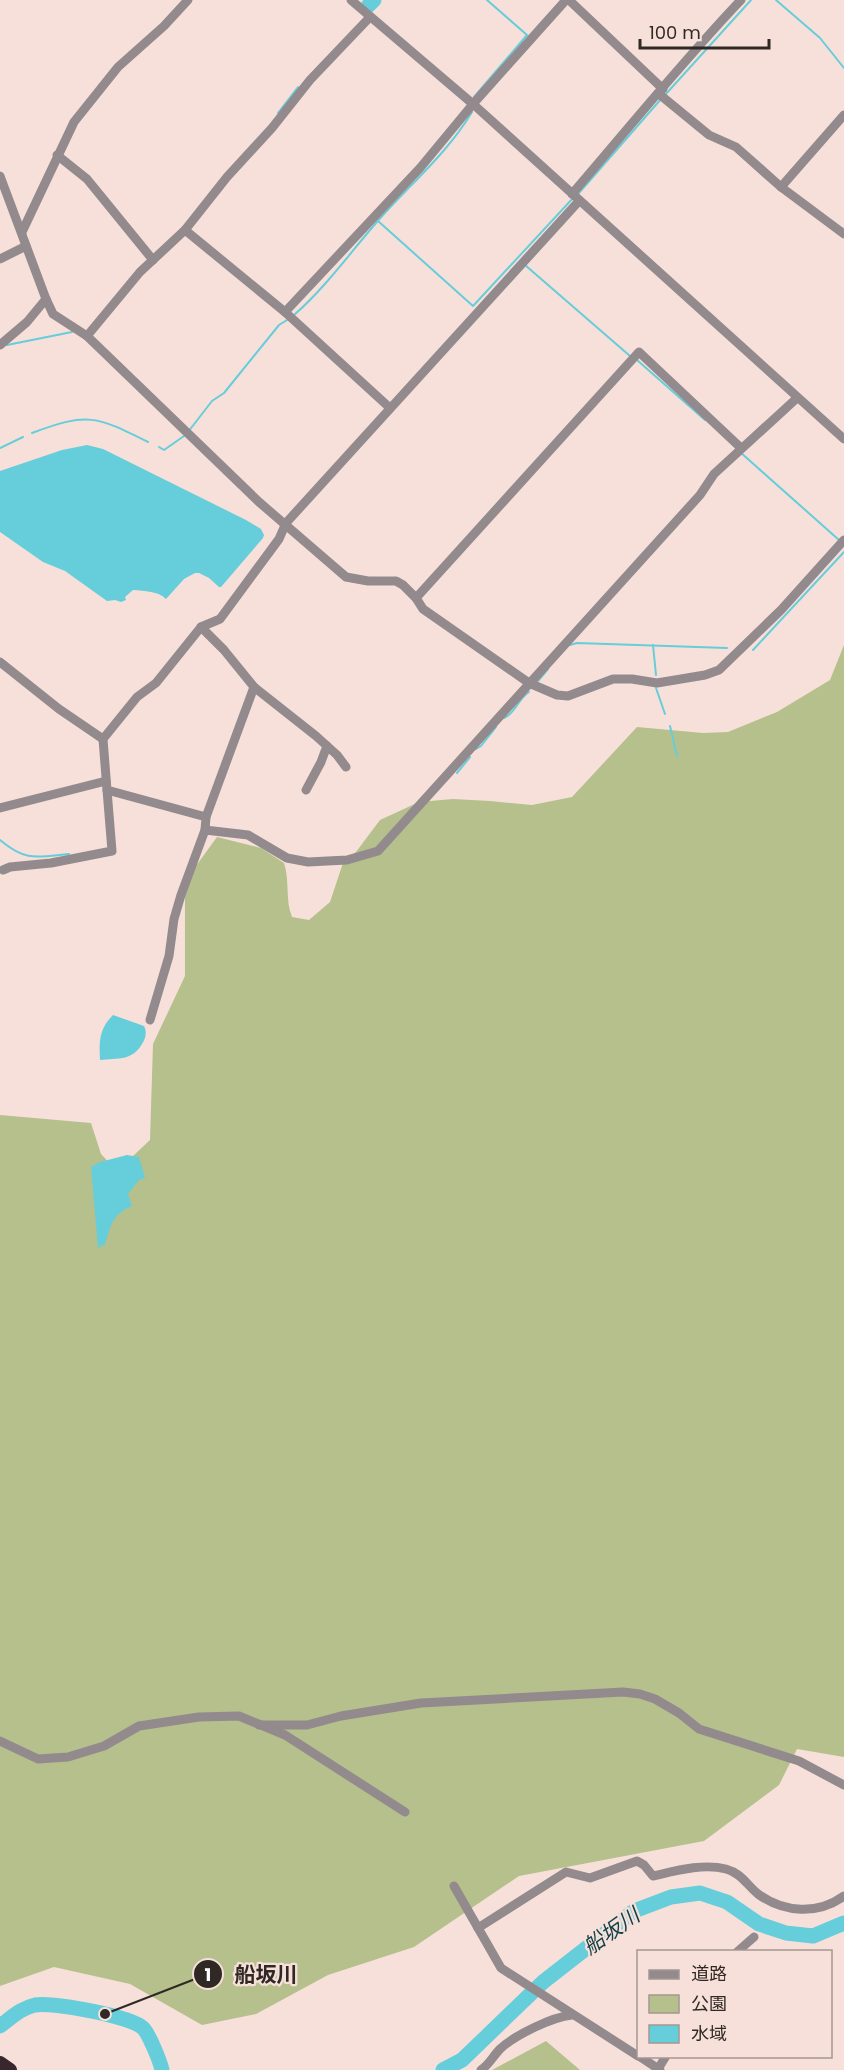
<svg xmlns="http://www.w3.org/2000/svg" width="844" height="2070" viewBox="0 0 844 2070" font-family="Poppins,'Noto Sans JP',sans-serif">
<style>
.green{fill:#b5c08c}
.water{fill:#66cddb}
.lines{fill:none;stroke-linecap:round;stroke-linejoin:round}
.stream{stroke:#66cddb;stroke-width:2}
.river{stroke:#66cddb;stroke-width:15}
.minor{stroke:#938a8d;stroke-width:9}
.highway{stroke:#38282e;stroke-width:14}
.labels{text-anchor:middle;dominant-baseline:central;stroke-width:4.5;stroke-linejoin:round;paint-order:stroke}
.water-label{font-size:21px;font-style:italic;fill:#124248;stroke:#f7e0d9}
.leader{fill:none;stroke:#302825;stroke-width:2}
.callout-dot{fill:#302825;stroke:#f7e0d9;stroke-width:2}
.mark-label{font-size:18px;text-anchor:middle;font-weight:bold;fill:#fff}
.callout-label{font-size:21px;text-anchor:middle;font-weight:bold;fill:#302825;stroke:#f7e0d9;stroke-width:4.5;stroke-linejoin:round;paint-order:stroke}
</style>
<rect width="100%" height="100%" fill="#f7e0d9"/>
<!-- green -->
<g class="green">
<path d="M844,645V1757L797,1749L779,1785L704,1841L519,1876L414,1947L328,1975L256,2014L202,2025L130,1984L54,1967L0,1986V1115L91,1123L101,1154L117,1171L150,1140L153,1044L185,976V881L217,837L261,848L284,863C290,881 285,900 292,917L309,920L330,902L343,863L356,852L380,820L419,802L453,799L490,801L532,805L572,797L637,727L703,733L728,732L777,712L830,680Z"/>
<path d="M546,2041L580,2070H492Z"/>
</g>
<!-- water -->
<g class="water">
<path d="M87,445L103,449L246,520L261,529L264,535L263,538L221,587H219L209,578L199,573H195L184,579L166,599C158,591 145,591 133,590L125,597L126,600L121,602L115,600L107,601L65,571L43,562L0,532V471L62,450Z"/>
<path d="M113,1015L144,1026C147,1032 146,1038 142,1044C132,1061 118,1058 100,1060C99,1041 99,1029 113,1015Z"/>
<path d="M127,1155L139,1157L145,1178L139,1180L128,1194L132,1206C112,1214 111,1226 105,1244L98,1248L91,1167L100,1162Z"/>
</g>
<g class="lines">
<!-- stream -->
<g class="stream">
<path d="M776,0L820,38L844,68"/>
<path d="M665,95L751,0"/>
<path d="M474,97L527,35L487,0"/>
<path d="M278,113L298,87"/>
<path d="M578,194L661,99"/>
<path d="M378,221L473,306L574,197"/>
<path d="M525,265L630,356"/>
<path d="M294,315C325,288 350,253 376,223C408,186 447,154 472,112"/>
<path d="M7,345L72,332"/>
<path d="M637,360L705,420"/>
<path d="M188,432L212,401L224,393L279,325L287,320"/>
<path d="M32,433C88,412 96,416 148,442"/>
<path d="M159,447L164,450L184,436"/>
<path d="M0,448L23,437"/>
<path d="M740,452L839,540"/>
<path d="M570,645L577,643L727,648"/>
<path d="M653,645L656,675"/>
<path d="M753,650L844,552"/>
<path d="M538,681L548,669"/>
<path d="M656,688L665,714"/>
<path d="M504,718C515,714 518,699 529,692"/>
<path d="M670,726L677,756"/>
<path d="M476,749L481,746L496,727"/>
<path d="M457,773L470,757"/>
<path d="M0,840C26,862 37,857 69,854"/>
</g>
<!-- river -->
<g class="river">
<path d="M368,6L374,0"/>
<path d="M0,2026C11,2018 21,2008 35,2005C53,2002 130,2016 143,2028C149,2034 160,2061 162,2070"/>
<path d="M443,2070L462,2060L543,1982L634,1911L671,1897L700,1893L727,1902L759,1924L786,1933L813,1936L844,1923"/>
</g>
<!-- minor -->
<g class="minor">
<path d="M351,0L473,104L844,439"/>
<path d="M569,0L663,89"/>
<path d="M659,94L709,135L736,147L781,187L844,234"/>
<path d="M57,155L87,179L153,260"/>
<path d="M0,176L46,299L53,314L87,336L259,502L346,577L368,581H396L403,585L416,598L423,609L529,683L557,695L568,696L613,679H632L657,683L705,675L719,670L781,610L844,540"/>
<path d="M781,187L844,115"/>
<path d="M572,194C628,129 682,62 741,0"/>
<path d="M579,201L286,523L279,539L220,619L201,627L156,683L137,697L103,739L107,790L206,817L205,830L248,835L287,858L308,862L347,860L378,851L700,495L714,474L797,398"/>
<path d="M185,230L285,312L390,408"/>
<path d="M22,232L74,122L118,67L164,26L188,0"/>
<path d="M0,259L26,246"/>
<path d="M285,312L420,168L473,104L566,0"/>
<path d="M87,336L140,272L185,230L227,177L272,128L310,80L370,17"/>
<path d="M0,345L27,322L46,299"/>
<path d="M416,598L639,352L741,448"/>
<path d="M201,627L224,650L254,687L316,736L337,755L346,767"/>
<path d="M0,662L59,709L103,739"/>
<path d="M306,790L321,762L327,746"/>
<path d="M0,808L106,781"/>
<path d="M206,817L254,687"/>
<path d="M3,870L10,867L51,863L112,851L107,790"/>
<path d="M150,1020L169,956L174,919L181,895L205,830"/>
<path d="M259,1725H307L341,1716L421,1703L623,1692L640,1694L655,1699L679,1713L699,1729L799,1761L844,1785"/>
<path d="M0,1741L38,1759L68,1757L104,1746L139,1726L199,1717L239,1716L285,1735L405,1812"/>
<path d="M454,1886L501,1968L638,2056"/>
<path d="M478,1928L566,1872L590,1878L637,1861L644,1865L653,1876C675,1871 703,1863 726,1869C741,1873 747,1885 758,1894C784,1913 818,1915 844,1896"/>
<path d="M737,1952L754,1937"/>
<path d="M639,2056L660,2070"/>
<path d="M658,2069L666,2056"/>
<path d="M481,2070C490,2064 493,2056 500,2049C515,2035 552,2017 572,2015"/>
</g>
<!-- highway -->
<path class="highway" d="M0,2063L10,2070"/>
</g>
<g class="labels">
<!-- water labels -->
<g class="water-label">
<text transform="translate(611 1931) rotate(-35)">船坂川</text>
</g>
</g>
<!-- callouts -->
<path class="leader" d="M105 2014L208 1974"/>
<g class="callout-dot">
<circle cx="105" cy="2014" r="6"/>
<circle cx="208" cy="1974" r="15"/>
</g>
<g class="mark-label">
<text x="208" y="1981">1</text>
</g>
<g class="callout-label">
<text x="266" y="1982">船坂川</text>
</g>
<!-- legend -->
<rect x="637" y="1950" width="195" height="108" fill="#f7e0d9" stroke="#a79691" stroke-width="1.5"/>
<rect x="649" y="1970" width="30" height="9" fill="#938a8d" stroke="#a79691" stroke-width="1.5"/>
<text x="691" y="1980" font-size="18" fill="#302825">道路</text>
<rect x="649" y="1995" width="30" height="18" fill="#b5c08c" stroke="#a79691" stroke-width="1.5"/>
<text x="691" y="2010" font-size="18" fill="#302825">公園</text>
<rect x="649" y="2025" width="30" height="18" fill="#66cddb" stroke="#a79691" stroke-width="1.5"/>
<text x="691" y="2040" font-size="18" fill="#302825">水域</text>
<!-- scale -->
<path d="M640 39v9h129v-9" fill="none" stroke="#302825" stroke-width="3"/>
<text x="649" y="39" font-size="18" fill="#302825" stroke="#f7e0d9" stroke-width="4.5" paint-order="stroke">100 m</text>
</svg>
